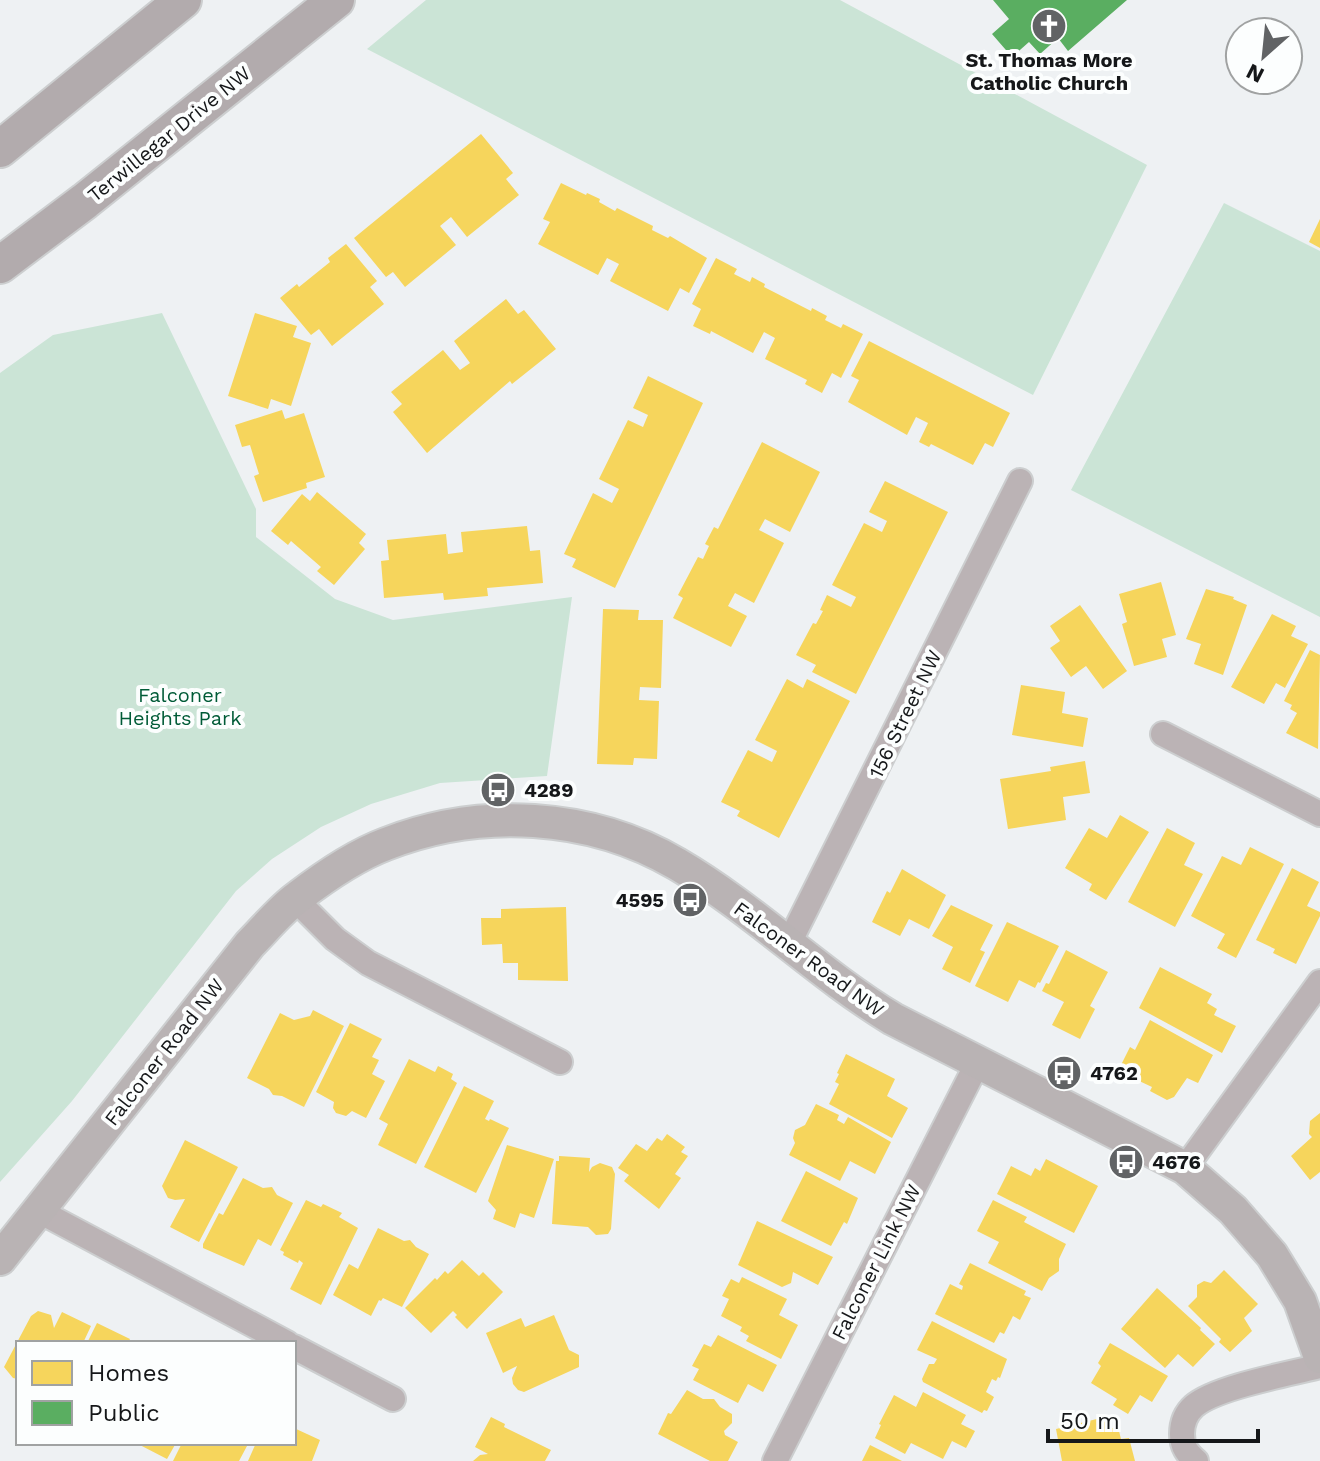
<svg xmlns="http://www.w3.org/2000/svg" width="1320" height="1461" viewBox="0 0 1320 1461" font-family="'Work Sans',sans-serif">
	<rect width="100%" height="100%" fill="#eef1f3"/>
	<path fill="#cbe4d6" d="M426 0H840L1147 165 1033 395 367 49Z
		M1224 203 1320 251V617L1071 490Z
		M162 313 256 509V537L335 599 393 620 572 597 547 776 440 783 371 804 321 827 272 859 236 891 72 1101 0 1182V373L53 335Z"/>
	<path fill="#f6d55c" d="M481 134 513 173 506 179 519 195 467 237 451 217 440 226 456 245 405 287 393 272 386 277 354 238Z
		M561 183 586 195 587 193 600 199 599 202 615 211 617 208 653 226 652 230 668 238 670 236 707 258 689 293 680 288 668 311 610 281 619 264 607 258 598 275 538 244 550 222 543 219Z
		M1320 219V248L1309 242Z
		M346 244 377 281 370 287 384 304 332 346 319 329 311 335 280 298 297 284 299 287 330 262 328 258Z
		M716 258 737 269 734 274 750 282 752 277 765 284 764 287 811 311 812 308 827 316 825 320 841 328 843 324 863 334 841 378 832 373 822 393 805 384 807 380 765 359 775 338 764 332 753 353 711 331 710 334 693 326 701 309 692 304Z
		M506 299 518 314 524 310 556 349 512 384 510 381 427 453 393 412 402 404 391 392 443 350 460 370 470 363 454 341Z
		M255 313 297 326 293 337 311 343 291 406 271 399 268 409 228 396Z
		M869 341 1010 413 993 447 985 443 973 465 931 444 929 447 919 442 928 423 916 417 907 435 848 402 859 380 851 376Z
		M648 376 703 403 615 588 572 567 576 559 564 554 593 493 612 503 619 489 599 479 628 420 643 427 648 415 633 408Z
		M282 410 285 419 304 413 325 477 306 483 307 488 263 502 254 476 259 474 250 445 242 447 235 425Z
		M762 442 820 472 790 532 765 519 759 530 784 543 754 603 735 593 728 606 747 616 731 647 673 618 683 598 678 595 698 557 703 559 709 546 705 544 714 527 718 529Z
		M885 481 948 512 856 694 812 672 816 665 796 655 813 623 816 624 823 611 820 610 827 595 851 607 856 597 832 585 864 523 882 532 887 521 869 512Z
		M317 492 366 534 359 543 365 549 334 585 317 571 321 567 291 541 288 545 271 531 302 494 310 501Z
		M527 526 530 551 540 550 543 583 487 588 488 596 444 600 443 593 384 598 381 561 389 560 387 540 446 534 448 554 463 552 461 532Z
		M1161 582 1176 635 1162 639 1167 657 1134 666 1122 624 1127 622 1119 594Z
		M1206 589 1234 597 1233 599 1247 605 1223 675 1194 664 1201 644 1186 639Z
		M1080 605 1127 671 1103 689 1086 666 1071 677 1050 648 1060 641 1050 626Z
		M603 609 639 610 638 620H663L661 688 640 687 639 700 659 701 657 759 634 758 633 765 597 764Z
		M1272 614 1296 626 1291 636 1308 644 1285 688 1276 683 1264 704 1231 687Z
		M1310 650 1320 655 1318 749 1286 733 1297 713 1290 709 1292 705 1284 701Z
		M787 679 803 688 807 679 850 701 779 838 737 816 740 811 721 802 748 750 772 762 777 751 755 740Z
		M1021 685 1065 692 1062 713 1088 718 1083 747 1012 735Z
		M1085 761 1090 793 1063 797 1066 820 1008 829 1000 779 1051 771 1050 767Z
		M1120 815 1149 832 1106 900 1089 890 1092 884 1065 868 1089 828 1107 838Z
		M1167 828 1195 843 1184 865 1203 874 1175 927 1128 902Z
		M1250 847 1284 864 1236 958 1217 948 1225 934 1191 916 1222 856 1241 865Z
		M1292 868 1319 882 1307 906 1320 912V916L1296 964 1273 953 1275 949 1256 940Z
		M902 869 946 895 929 929 909 919 900 936 872 922 887 891 890 893Z
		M951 905 993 925 980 950 985 952 970 983 942 969 953 947 932 936Z
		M566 907 568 981 518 980V963H503L502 944 482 945 481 918H501V909Z
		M1007 922 1059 946 1040 983 1038 982 1035 988 1019 980 1008 1002 975 986Z
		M1066 950 1108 972 1090 1006 1095 1009 1080 1039 1052 1025 1064 1002 1042 991 1046 983 1049 984Z
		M1160 967 1212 994 1207 1003 1217 1009 1214 1015 1236 1026 1222 1053 1139 1008Z
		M313 1010 344 1026 304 1107 282 1096 273 1095 269 1089 247 1078 280 1013 294 1020 310 1016Z
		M1150 1020 1213 1055 1198 1083 1187 1078 1174 1097 1167 1100 1150 1091 1152 1087 1118 1071 1130 1047 1135 1050Z
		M350 1023 382 1039 372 1057 379 1060 372 1074 385 1081 366 1118 352 1111 346 1116 336 1113 333 1108 334 1102 316 1092Z
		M846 1054 895 1079 887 1096 908 1108 892 1138 829 1104 839 1084 835 1082 839 1074 837 1073Z
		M409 1059 435 1072 438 1066 453 1074 451 1079 457 1083 416 1164 378 1145 388 1124 379 1119Z
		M464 1086 494 1101 485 1119 489 1121 490 1119 509 1128 476 1193 424 1167Z
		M816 1104 839 1115 837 1120 844 1124 848 1117 891 1142 875 1174 850 1161 840 1181 789 1155 795 1143 793 1138 795 1130 805 1125Z
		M1320 1113V1172L1310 1180 1291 1156 1312 1137 1309 1134 1310 1121Z
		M667 1134 685 1147 681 1152 688 1156 675 1174 681 1178 659 1209 624 1181 629 1175 618 1168 636 1144 647 1151 657 1138 662 1141Z
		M185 1140 238 1167 199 1242 170 1227 185 1199 175 1200 168 1198 162 1186Z
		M507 1145 554 1159 534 1218 520 1213 515 1228 493 1219 496 1210 488 1201Z
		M559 1156 590 1158 589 1172 592 1167 600 1163 612 1167 615 1174 611 1229 608 1234 596 1235 588 1227 552 1224 556 1161H559Z
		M1046 1159 1098 1186 1074 1233 997 1194 1011 1166 1031 1176 1035 1168 1040 1171Z
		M806 1171 858 1198 847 1224 844 1222 831 1246 781 1221Z
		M243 1178 263 1188 272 1187 277 1195 293 1203 271 1246 258 1239 244 1266 203 1248V1244L219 1213 223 1215Z
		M306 1200 321 1207 323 1204 342 1213 339 1217 358 1228 321 1305 290 1289 303 1263 299 1260 298 1263 283 1255 284 1252 280 1250Z
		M993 1200 1027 1217 1024 1222 1066 1244 1059 1259V1271L1049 1278 1042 1291 988 1263 999 1242 977 1231Z
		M757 1221 833 1257 818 1285 793 1272 791 1283 782 1287 738 1265Z
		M378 1228 404 1241 410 1240 416 1247 429 1254 402 1307 383 1298 381 1301 379 1300 371 1316 333 1295 349 1264 358 1269Z
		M462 1260 479 1276 483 1272 503 1292 467 1329 455 1317 457 1315 453 1311 431 1333 405 1308 435 1278 437 1280 445 1271 448 1274Z
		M970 1263 1026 1291 1024 1295 1031 1298 1020 1320 1013 1316 1004 1334 1000 1332 994 1343 935 1314 950 1284 962 1290 963 1286 959 1284Z
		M1224 1270 1258 1304 1244 1318 1252 1331 1230 1352 1219 1342 1221 1339 1188 1306 1197 1297V1285L1204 1281 1211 1283Z
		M742 1277 787 1299 779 1315 798 1325 781 1359 746 1341 749 1336 740 1331 742 1327 721 1316 729 1299 722 1296 731 1279 739 1283Z
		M1157 1288 1201 1328 1200 1330 1215 1344 1193 1367 1178 1354 1165 1368 1121 1329Z
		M38 1311 51 1315 54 1328 62 1312 91 1326 83 1343H18V1379L13 1378 4 1367 31 1316Z
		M554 1315 569 1350 579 1355V1367L524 1392 518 1390 513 1384 512 1378 517 1366 503 1373 486 1333 521 1318 525 1327Z
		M932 1321 1007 1359 1000 1378 998 1377 996 1381 992 1379 986 1392 994 1397 987 1411 984 1410 982 1413 923 1382 922 1379 929 1364H934L937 1359 917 1350Z
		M97 1323 130 1339 128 1343H87Z
		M718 1335 777 1365 763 1392 748 1384 738 1403 693 1380 699 1369 692 1366 704 1344 711 1347Z
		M1110 1343 1168 1376 1152 1402 1140 1395 1128 1414 1113 1405 1117 1399 1091 1383 1101 1366 1098 1363Z
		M687 1390 703 1399H714L720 1407 732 1414V1423L724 1431 725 1435 738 1442 728 1461H710L658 1434 668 1413 671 1414Z
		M923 1392 966 1415 961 1424 975 1431 966 1448 952 1441 943 1459 911 1443 905 1454 875 1438 881 1425 879 1424 894 1395 916 1407Z
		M1109 1416 1112 1428 1118 1427 1121 1439 1129 1438 1135 1461H1062L1056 1429Z
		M491 1417 505 1424 504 1427 551 1450 545 1461H473L480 1455 488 1454 475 1447Z
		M294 1428 320 1440 312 1461H248L256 1443H274L281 1446 283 1443H294Z
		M136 1443H176L167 1459Z
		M182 1443H245L247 1446 239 1461H173Z
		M870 1445 902 1461H862Z"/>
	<path fill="#5aae61" d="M993 0H1127L1068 51 1058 38 1040 54 1029 42 1012 57 992 34 1009 19Z"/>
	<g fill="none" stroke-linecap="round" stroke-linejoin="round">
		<defs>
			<path id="street" d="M1163 734 1320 814
				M295 899 335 939 368 963 560 1062
				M788 945 1020 481
				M1185 1168 1320 982
				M39 1211 287 1343
				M294 1347 393 1399
				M775 1461 977 1064
				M1196 1461C1187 1453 1182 1447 1182 1434 1182 1423 1185 1414 1194 1406 1216 1387 1289 1374 1320 1366"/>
			<path id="secondary" d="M0 1259 250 944C266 928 280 910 298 897 324 877 354 856 386 844 480 807 590 813 677 864 754 909 817 973 893 1019L1185 1168 1233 1210 1272 1255 1300 1301 1320 1357"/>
			<path id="primary" d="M0 149 183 0
				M0 265 85 201 336 0"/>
		</defs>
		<use href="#street" stroke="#cccecf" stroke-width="28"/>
		<use href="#secondary" stroke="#cccecf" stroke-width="36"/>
		<use href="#primary" stroke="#cccecf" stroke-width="40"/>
		<use href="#street" stroke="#bbb3b5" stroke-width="24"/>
		<use href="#secondary" stroke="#b9b3b4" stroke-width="32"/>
		<use href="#primary" stroke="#b2abad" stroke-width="36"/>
	</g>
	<defs>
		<symbol id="church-disc" viewBox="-11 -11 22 22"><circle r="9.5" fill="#616365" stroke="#fcfefe"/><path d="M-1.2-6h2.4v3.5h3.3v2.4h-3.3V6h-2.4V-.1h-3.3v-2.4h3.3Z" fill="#fff"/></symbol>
		<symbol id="bus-disc" viewBox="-11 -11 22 22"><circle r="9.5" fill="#616365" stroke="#fcfefe"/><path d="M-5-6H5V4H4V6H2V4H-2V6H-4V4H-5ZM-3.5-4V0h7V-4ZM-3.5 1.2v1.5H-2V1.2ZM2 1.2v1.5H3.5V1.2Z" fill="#fff"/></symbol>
	</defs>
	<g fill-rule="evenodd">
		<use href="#church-disc" x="1029" y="6" width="40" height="40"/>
		<use href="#bus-disc" x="478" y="770" width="40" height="40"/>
		<use href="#bus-disc" x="670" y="880" width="40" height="40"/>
		<use href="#bus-disc" x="1044" y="1053" width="40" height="40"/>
		<use href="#bus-disc" x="1106" y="1142" width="40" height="40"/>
	</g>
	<g text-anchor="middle" stroke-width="8" stroke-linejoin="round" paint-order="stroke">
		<g font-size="20" font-weight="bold" fill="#151719" stroke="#fcfefe" text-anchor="start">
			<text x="1049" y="67" text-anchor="middle">St. Thomas More<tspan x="1049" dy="23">Catholic Church</tspan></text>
			<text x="524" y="797">4289</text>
			<text x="664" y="907" text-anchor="end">4595</text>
			<text x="1090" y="1080">4762</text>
			<text x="1152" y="1169">4676</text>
		</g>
		<g font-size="20" fill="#151719" stroke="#fcfefe">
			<text transform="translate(169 134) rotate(-39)" y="7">Terwillegar Drive NW</text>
			<text transform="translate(905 714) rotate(-64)" y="7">156 Street NW</text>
			<text transform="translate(809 959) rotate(36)" y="7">Falconer Road NW</text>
			<text transform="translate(164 1052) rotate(-52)" y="7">Falconer Road NW</text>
			<text transform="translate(876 1262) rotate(-63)" y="7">Falconer Link NW</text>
		</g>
		<g font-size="20" fill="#005b37" stroke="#fcfefe">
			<text x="180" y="702">Falconer<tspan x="180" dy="23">Heights Park</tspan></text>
		</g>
	</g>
	<rect x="16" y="1341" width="280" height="104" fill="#fcfefe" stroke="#a0a2a2" stroke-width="2"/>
	<rect x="32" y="1361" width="40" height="24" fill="#f6d55c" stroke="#a0a2a2" stroke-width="2"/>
	<text x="88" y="1381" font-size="24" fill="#151719">Homes</text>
	<rect x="32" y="1401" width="40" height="24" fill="#5aae61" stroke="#a0a2a2" stroke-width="2"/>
	<text x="88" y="1421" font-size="24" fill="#151719">Public</text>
	<g transform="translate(1264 56) rotate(207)"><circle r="38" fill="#fcfefe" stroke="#a0a2a2" stroke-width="2"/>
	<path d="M0-6L14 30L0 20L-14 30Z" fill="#616365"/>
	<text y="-12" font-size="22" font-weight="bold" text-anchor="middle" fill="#151719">N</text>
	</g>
	<path d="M1048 1429v12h210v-12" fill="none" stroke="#151719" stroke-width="4"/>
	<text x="1060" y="1429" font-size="24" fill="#151719" stroke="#fcfefe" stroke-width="6" paint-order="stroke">50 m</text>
</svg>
